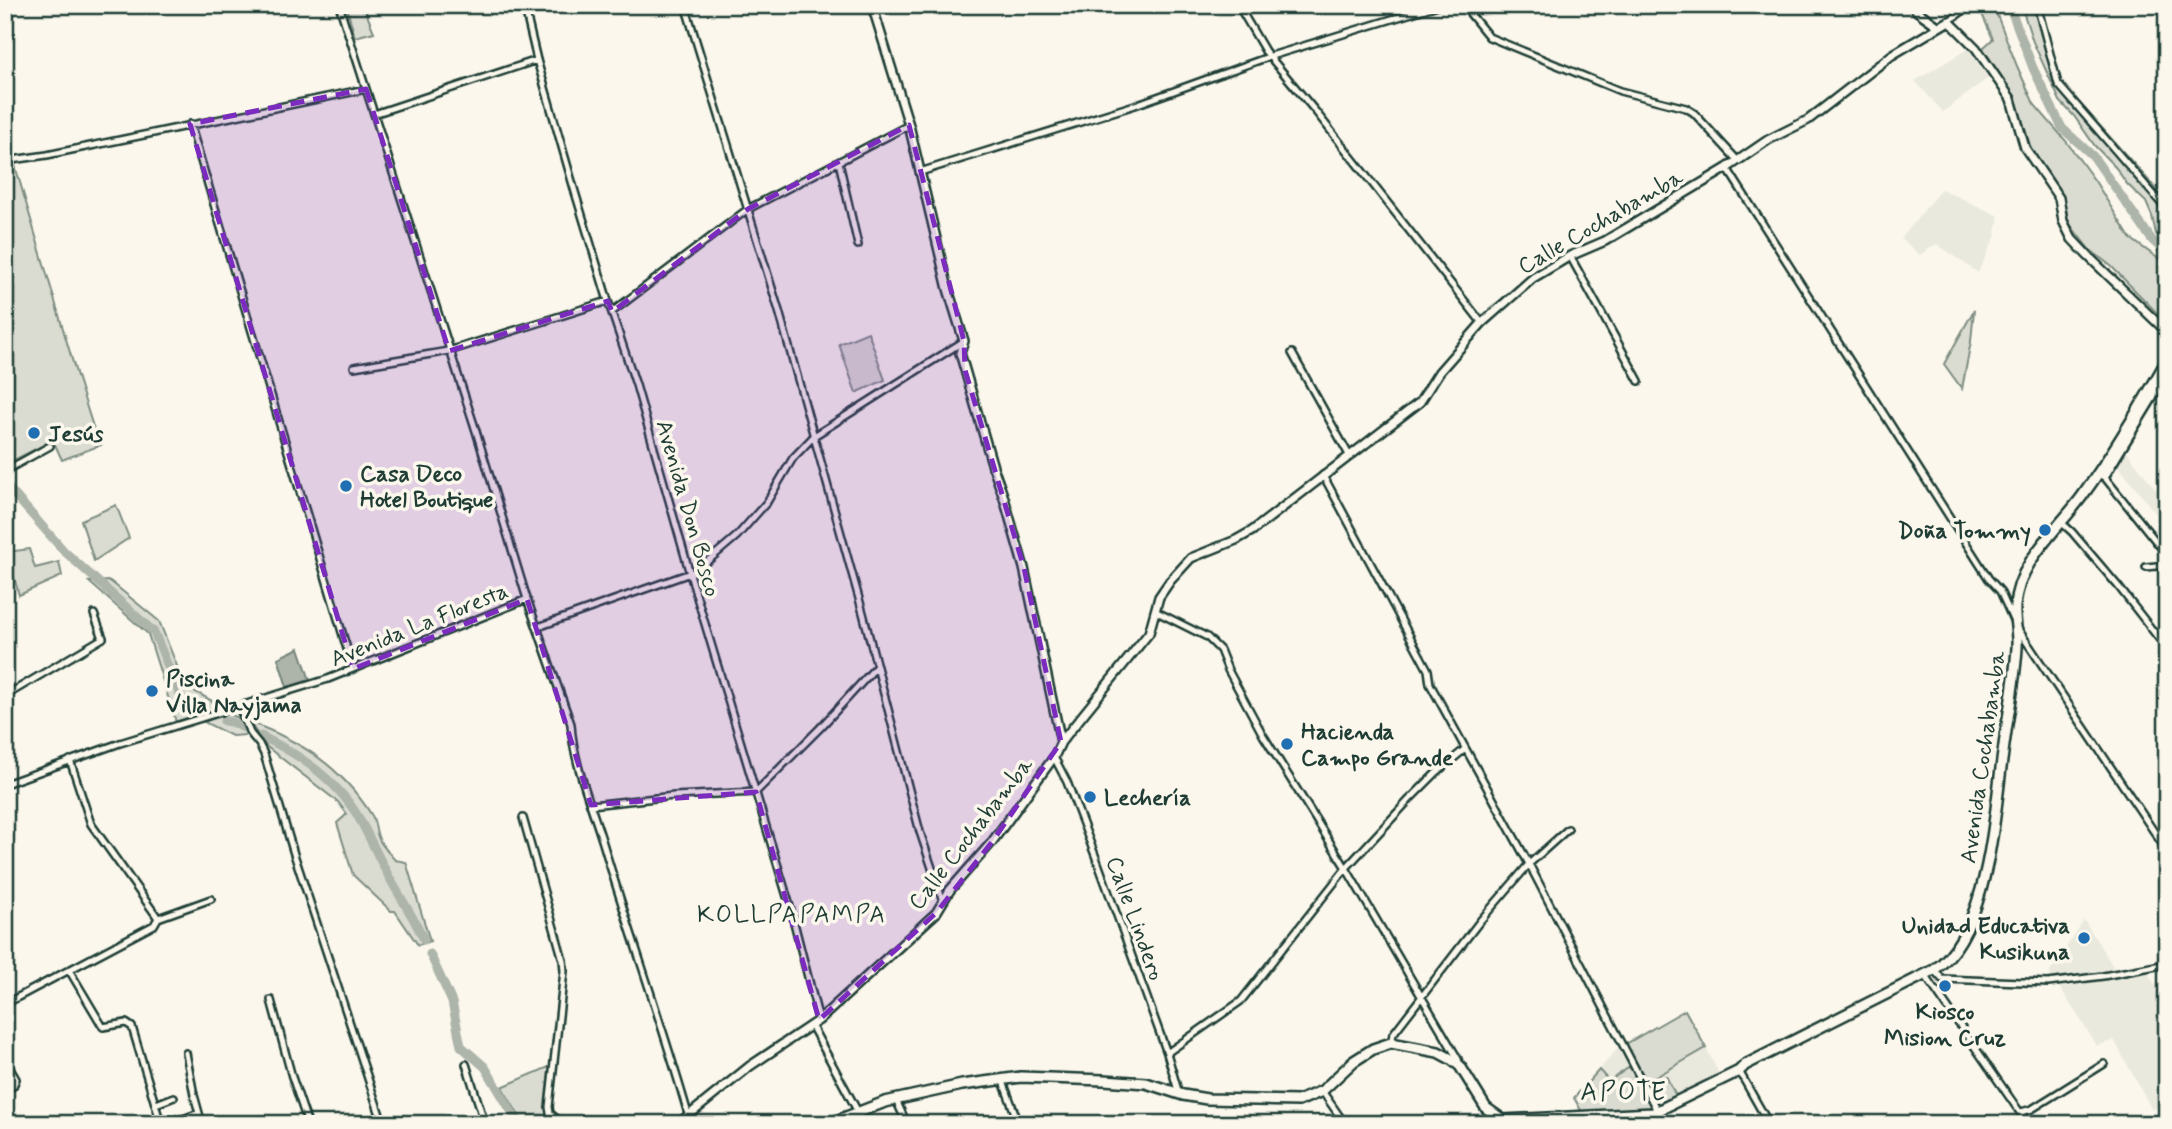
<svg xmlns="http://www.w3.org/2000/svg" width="2172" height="1129" viewBox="0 0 2172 1129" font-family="Mynerve,sans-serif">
	<rect width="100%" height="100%" fill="#fbf7ec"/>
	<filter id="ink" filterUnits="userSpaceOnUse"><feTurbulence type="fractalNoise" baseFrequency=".0143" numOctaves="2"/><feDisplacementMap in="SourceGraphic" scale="14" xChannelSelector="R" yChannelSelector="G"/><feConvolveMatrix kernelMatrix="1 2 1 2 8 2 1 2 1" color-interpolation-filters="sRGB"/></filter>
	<g filter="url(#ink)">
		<path fill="#eae9de" d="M1971 47 1991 76 1943 112 1915 81Z
			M1941 189 1999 216 1995 237 1978 273 1937 244 1920 255 1901 239Z
			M2125 449 2167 504V528L2116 463Z
			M2084 920 2114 968 2075 976 2051 978 2050 972Z
			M2145 969 2167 1003V1101L2152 1110 2114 1040 2097 1046 2059 986 2065 983 2068 988 2086 980 2089 982Z
			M1619 1047 1630 1067 1609 1081 1599 1070Z
			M1706 1048 1720 1076 1659 1107 1647 1082Z"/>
		<path fill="#dbdcd1" stroke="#7d8c82" stroke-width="2" d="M346 5H363L374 32 355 37Z
			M1978 5H1993L2017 66 2034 104 2066 141 2095 181 2130 238 2167 265V323L2111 266 2089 249 2069 223 2063 195 2031 148 2016 100 1983 48 1993 39Z
			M2021 5H2038L2043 16 2059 80 2167 201V245L2156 234 2152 216 2146 202 2127 184 2116 168 2095 146 2074 116 2060 101 2033 42Z
			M14 162 76 373 94 430 101 445 62 460 53 440 10 462 5 447V167Z
			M1974 310 1971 341 1962 389 1944 364Z
			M868 332 885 380 856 393 839 344Z
			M116 505 129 538 94 561 81 520Z
			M29 549 35 568 59 562 62 576 19 595 7 552Z
			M110 581 159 621 185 686 223 707 176 722 148 634 89 582Z
			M228 713 240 719 246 735 232 736 204 722Z
			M249 722C301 741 340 766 371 814 376 821 375 831 379 839 382 846 390 854 395 860L406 862 430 941 418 945 395 911H391L353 875 337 823 347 814 338 802 267 747Z
			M1685 1010 1706 1048 1647 1082 1626 1044Z
			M551 1066 547 1108 557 1122 540 1123 521 1119 502 1087Z
			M1631 1066 1654 1110 1583 1114 1574 1098 1599 1070 1609 1081Z
			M1666 1076 1676 1096 1663 1102 1653 1082Z"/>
		<path fill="#adb4aa" stroke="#74847b" stroke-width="2" d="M299 648 310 680 287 687 278 658Z"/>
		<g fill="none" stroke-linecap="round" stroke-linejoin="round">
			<path stroke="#adb4aa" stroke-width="9" d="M2009 5 2033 68 2062 128 2093 156 2152 240 2167 254
				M5 484 64 551 154 632 181 698 204 710
				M224 721 231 722 244 728
				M261 736C297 753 332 777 354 810 367 830 376 853 387 873 399 896 414 917 424 940
				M430 954 452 1002 461 1046 485 1067 517 1121 528 1124"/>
			<defs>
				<path id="minor" d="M339 5 476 431 527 599 571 724C573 762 592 807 603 843 630 934 662 1023 688 1114
					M524 5 537 60 575 192 608 301 636 385 690 574 789 903 819 1020
					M685 5 779 311 863 613 920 832 943 901
					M1238 5 1265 51 1316 112 1482 323
					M1463 5 1489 37 1620 91 1686 108 1694 113 1738 161
					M2037 5 2058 84 2167 210
					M1949 21 1971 5
					M374 114 537 60
					M190 124 353 669
					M839 162 858 245
					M5 164 12 160 47 155 366 89
					M1727 168 1989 579 2000 591 2013 620
					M920 172 1135 105 1271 56 1438 5
					M1570 256 1639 381
					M612 312 748 209 909 125
					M1292 353 1349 455
					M354 367 449 351 608 301
					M5 471 50 446
					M2102 474 2167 555
					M1323 475 1428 670 1430 684 1529 864 1664 1124
					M2062 523 2072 532 2118 586 2167 649
					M2146 567 2167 565
					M1155 611 1207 637 1220 650 1228 670 1263 735 1346 868 1458 1059 1460 1066
					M538 627 696 571 737 536 767 502 793 458 814 436 964 341
					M2018 629 2167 851
					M5 696 103 638 94 614
					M239 707 250 733 259 744 264 754 294 854 383 1124
					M1054 757 1067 782 1098 863 1167 1053 1179 1094
					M70 760 91 824 158 918
					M5 784 120 743 328 679 527 599
					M591 805 674 796 756 792 820 728 876 667
					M523 818 563 960 564 971 549 1107 550 1113 562 1124
					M69 970 103 1027 126 1023 132 1027 161 1124
					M1934 970 1942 979 2048 983 2103 976 2167 964
					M1925 975 2028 1124
					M271 1000 292 1077 308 1124
					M5 1004 154 925 158 918 211 899
					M811 1025 858 1112
					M1391 1043 1393 1034 1480 921 1529 864 1568 829
					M186 1053 194 1095 202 1124
					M1167 1053 1241 1001 1346 868 1409 800 1437 772 1465 749
					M5 1060 16 1079 13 1086 5 1091
					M466 1064 485 1124
					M1739 1071 1769 1124
					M1002 1079 1019 1124
					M1322 1091 1345 1124
					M896 1100 907 1124
					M156 1104 174 1097
					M2021 1112 2032 1109 2104 1064
					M170 1124 199 1113"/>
				<path id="tertiary" d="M872 5 909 125 948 289 964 341 960 353 965 370 993 467 1004 498 1024 568 1061 742
					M1912 5 1917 11 1938 26
					M678 1124 750 1066 819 1020 936 913 950 890 992 842 1054 757 1061 742 1149 633 1159 597 1170 581 1191 558 1236 540 1252 531 1420 402 1439 372 1482 323 1533 278 1570 256 1605 241 1727 168 1768 140 1808 120 1892 55 1949 21 1976 48 2011 99 2025 148 2059 198 2063 221 2072 239 2088 256 2167 332"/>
				<path id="primary" d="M2104 475 2162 380
					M828 1124 885 1102 962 1085 1021 1077 1104 1080 1146 1083 1183 1095 1207 1099 1298 1101 1322 1091 1354 1061 1373 1049 1391 1043 1438 1052 1451 1059 1460 1066 1486 1108 1503 1120 1653 1113 1739 1071 1745 1065 1934 970C1989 932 1994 815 2003 753 2007 719 2015 683 2017 648 2018 634 2014 620 2015 606 2018 561 2058 530 2083 495 2114 452 2141 406 2167 360"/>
			</defs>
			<use href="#minor" stroke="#1f3d34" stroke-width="10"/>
			<use href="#tertiary" stroke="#1f3d34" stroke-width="12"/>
			<use href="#primary" stroke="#1f3d34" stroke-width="14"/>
			<use href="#minor" stroke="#fbf7ec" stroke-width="5"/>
			<use href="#tertiary" stroke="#fbf7ec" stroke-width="7"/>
			<use href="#primary" stroke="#fbf7ec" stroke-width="9"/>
		</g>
	</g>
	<path fill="#7b2cbf" fill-opacity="0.2" stroke="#7b2cbf" stroke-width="5" stroke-dasharray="14 9" stroke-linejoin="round" d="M366 89 449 351 608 301 612 312 748 209 909 125 964 341 965 370 1024 568 1061 742 992 842 936 913 819 1020 756 792 591 805 527 599 353 669 190 124Z"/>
	<g fill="#1f6fb2" stroke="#fbf7ec" stroke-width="2.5">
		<circle cx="34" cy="433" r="7"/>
		<circle cx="346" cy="486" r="7"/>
		<circle cx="2045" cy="530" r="7"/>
		<circle cx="152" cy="691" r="7"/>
		<circle cx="1287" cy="744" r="7"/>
		<circle cx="1090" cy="797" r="7"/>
		<circle cx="2084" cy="938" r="7"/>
		<circle cx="1945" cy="986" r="7"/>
	</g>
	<g text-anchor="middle" stroke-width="7" stroke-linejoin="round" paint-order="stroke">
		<g font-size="23" fill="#1f3d34" stroke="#fbf7ec">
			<text transform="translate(1600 221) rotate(-30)" y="8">Calle Cochabamba</text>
			<text transform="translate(689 508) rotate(74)" y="8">Avenida Don Bosco</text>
			<text transform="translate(419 624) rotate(-22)" y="8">Avenida La Floresta</text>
			<text transform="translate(1982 757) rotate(-82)" y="8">Avenida Cochabamba</text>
			<text transform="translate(970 833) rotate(-52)" y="8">Calle Cochabamba</text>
			<text transform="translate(1136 918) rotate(70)" y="8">Calle Lindero</text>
		</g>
		<g font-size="23" font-weight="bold" fill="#1f3d34" stroke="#fbf7ec" text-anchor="start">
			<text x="48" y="441">Jesús</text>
			<text x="360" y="481">Casa Deco<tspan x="360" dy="26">Hotel Boutique</tspan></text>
			<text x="2031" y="538" text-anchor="end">Doña Tommy</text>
			<text x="166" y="686">Piscina<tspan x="166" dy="26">Villa Nayjama</tspan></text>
			<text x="1301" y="739">Hacienda<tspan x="1301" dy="26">Campo Grande</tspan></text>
			<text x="1104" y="805">Lechería</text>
			<text x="2070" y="933" text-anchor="end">Unidad Educativa<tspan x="2070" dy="26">Kusikuna</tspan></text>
			<text x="1945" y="1019" text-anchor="middle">Kiosco<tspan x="1945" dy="26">Mision Cruz</tspan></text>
		</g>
		<g font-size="24" letter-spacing="2" fill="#1f3d34" stroke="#fbf7ec">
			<text x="792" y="922">KOLLPAPAMPA</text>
		</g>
		<g font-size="26" letter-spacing="2" fill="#1f3d34" stroke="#fbf7ec">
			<text x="1624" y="1100">APOTE</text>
		</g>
	</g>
	<rect width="2172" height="1129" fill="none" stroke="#fbf7ec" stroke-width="28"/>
	<rect x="14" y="14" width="2144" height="1101" fill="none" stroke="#1f3d34" stroke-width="2.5" filter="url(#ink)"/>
</svg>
